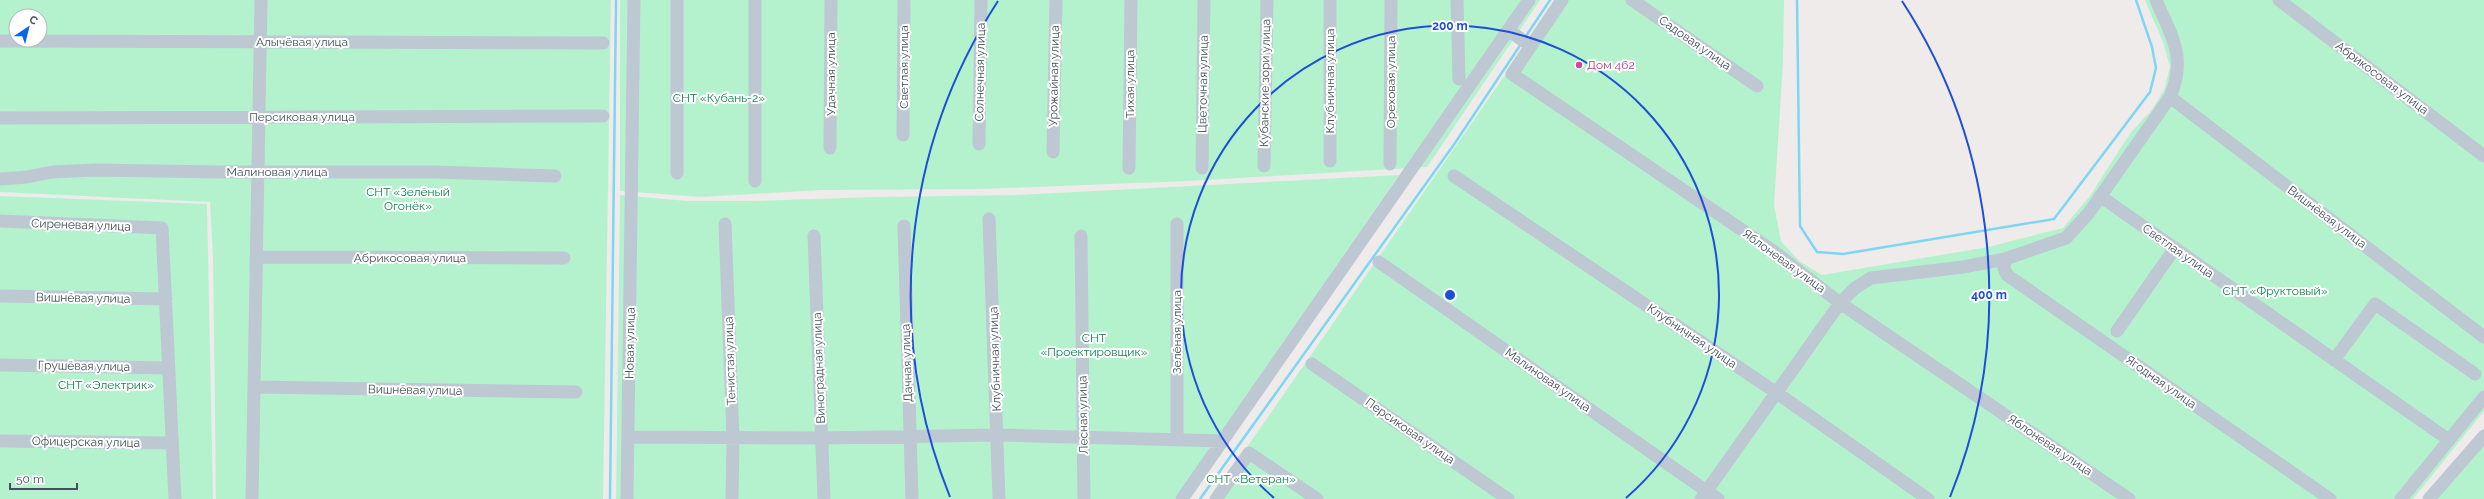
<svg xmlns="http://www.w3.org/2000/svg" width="2484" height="499" viewBox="0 0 2484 499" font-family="Raleway,sans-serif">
	<rect width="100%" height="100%" fill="#efebeb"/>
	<path fill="#b4f2ce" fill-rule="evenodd" d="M0 0H611L603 499H216L213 256 210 202 0 192ZM16 16H40V40H16Z
		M620 0H1540L1427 167 1188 181 981 189 822 190 701 197 620 191Z
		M1557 0H1784L1783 63 1774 205 1781 241 1799 261 1822 275 1988 247 2063 228 2090 196 2118 152 2132 131 2151 111 2164 90 2170 67 2163 42 2145 0H2484V411L2413 499H1211Z
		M1399 175 1175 499H616L620 195 687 201H753L875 197 1017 195Z
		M0 196 207 204 213 499H0Z
		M2484 429V499H2428Z"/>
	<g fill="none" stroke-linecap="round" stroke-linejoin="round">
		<path stroke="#7dd7f3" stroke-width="2.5" d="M1797 0 1800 226 1817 252 1843 254 2054 219 2150 92 2156 68 2152 47 2136 0
			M1526 36 1550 0
			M610 499 616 0
			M1200 499 1455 143 1521 44"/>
		<path stroke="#bdc8d3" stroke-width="13" d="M677 0V173
			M1330 0V161
			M1457 0 1459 79
			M1562 0 1512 74 1776 253 1840 303 2129 499
			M1632 0 1757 86
			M2279 0 2484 156
			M1508 30 1531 46
			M0 41 603 43
			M2170 97 2484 337
			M0 118 603 116
			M903 135 904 0
			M979 144 981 0
			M830 148 831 0
			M1053 152 1056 0
			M1390 164 1391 0
			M1264 166 1267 0
			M1129 168 1131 0
			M1202 168 1204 0
			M1454 176 1777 393 1928 499
			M0 179 27 177 52 172 95 170 218 172H436L555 176
			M755 181V0
			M2100 196 2449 440
			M989 219 999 499
			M0 221 162 228 175 499
			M725 224 733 438 732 499
			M1177 224V440
			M904 226 912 499
			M814 236 824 499
			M1081 236 1084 499
			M256 257 564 258
			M2005 259 2004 268 2007 275 2330 499
			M1379 262 1718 499
			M0 296 166 299
			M2117 331 2175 248
			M2334 360 2375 304 2475 374
			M1312 364 1508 499
			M0 365 169 368
			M254 387 576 392
			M629 437 822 438 998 435 1223 441
			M0 441 172 443
			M252 499 261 0
			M627 499 634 0
			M1182 499 1529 0
			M1216 499 1249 453 1317 499
			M1701 499 1840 303 1855 288 1871 278 1963 267 2005 259 2066 238 2088 214 2170 97C2187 57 2172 37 2156 0
			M2401 499 2484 397
			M2429 499 2484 436"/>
	</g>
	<g fill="none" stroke="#1d4ed8" stroke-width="2">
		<path d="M1274 498A269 269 0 1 1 1626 498"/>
		<path d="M950 497A539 539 0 0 1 998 1M1902 1A539 539 0 0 1 1950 497"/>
	</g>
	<circle fill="#d1479c" stroke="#fff" stroke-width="1.5" cx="1579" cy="65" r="4"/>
	<g text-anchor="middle" stroke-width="4" stroke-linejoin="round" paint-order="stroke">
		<g font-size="12" fill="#434f5a" stroke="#fff">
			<text x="302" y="46">Алычёвая улица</text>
			<text transform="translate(1695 43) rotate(35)" y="4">Садовая улица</text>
			<text transform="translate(904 67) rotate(-90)" y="4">Светлая улица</text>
			<text transform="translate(980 72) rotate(-89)" y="4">Солнечная улица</text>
			<text transform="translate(831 74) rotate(-90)" y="4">Удачная улица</text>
			<text transform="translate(1054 76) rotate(-89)" y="4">Урожайная улица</text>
			<text transform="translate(2382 78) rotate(37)" y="4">Абрикосовая улица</text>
			<text transform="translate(1330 81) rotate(-90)" y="4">Клубничная улица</text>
			<text transform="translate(1391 82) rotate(-90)" y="4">Ореховая улица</text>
			<text transform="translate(1265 83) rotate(-89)" y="4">Кубанские зори улица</text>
			<text transform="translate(1130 84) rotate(-90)" y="4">Тихая улица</text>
			<text transform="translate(1203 84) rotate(-89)" y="4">Цветочная улица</text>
			<text x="302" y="121">Персиковая улица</text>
			<text x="277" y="176">Малиновая улица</text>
			<text transform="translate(2327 217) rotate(37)" y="4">Вишнёвая улица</text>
			<text transform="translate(81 225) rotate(2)" y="4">Сиреневая улица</text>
			<text transform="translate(2178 251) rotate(35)" y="4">Светлая улица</text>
			<text x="410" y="262">Абрикосовая улица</text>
			<text transform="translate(1784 261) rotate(36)" y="4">Яблоневая улица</text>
			<text transform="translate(83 298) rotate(1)" y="4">Вишнёвая улица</text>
			<text transform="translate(1177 332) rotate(-90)" y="4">Зелёная улица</text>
			<text transform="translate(1692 336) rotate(34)" y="4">Клубничная улица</text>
			<text transform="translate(630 343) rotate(-89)" y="4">Новая улица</text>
			<text transform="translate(995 359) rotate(-92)" y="4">Клубничная улица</text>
			<text transform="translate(730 361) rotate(-92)" y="4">Тенистая улица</text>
			<text transform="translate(907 363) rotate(-92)" y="4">Дачная улица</text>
			<text transform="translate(84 366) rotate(1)" y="4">Грушёвая улица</text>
			<text transform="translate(819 368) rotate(-92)" y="4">Виноградная улица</text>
			<text transform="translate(1548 380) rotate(35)" y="4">Малиновая улица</text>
			<text transform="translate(2161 382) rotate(35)" y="4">Ягодная улица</text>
			<text transform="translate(415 390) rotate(1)" y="4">Вишнёвая улица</text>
			<text transform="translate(1083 415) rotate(-91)" y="4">Лесная улица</text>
			<text transform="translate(1410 431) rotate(35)" y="4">Персиковая улица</text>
			<text transform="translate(86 442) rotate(1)" y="4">Офицерская улица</text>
			<text transform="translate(2050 445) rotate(34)" y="4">Яблоневая улица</text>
		</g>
		<g font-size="12" fill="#b23c85" stroke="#fff" text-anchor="start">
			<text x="1587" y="69">Дом 462</text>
		</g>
		<g font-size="12" fill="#0e814b" stroke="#fff">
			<text x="719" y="102">СНТ «Кубань-2»</text>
			<text x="408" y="196">СНТ «Зелёный<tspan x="408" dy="14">Огонёк»</tspan></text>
			<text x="2275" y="295">СНТ «Фруктовый»</text>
			<text x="1094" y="342">СНТ<tspan x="1094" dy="14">«Проектировщик»</tspan></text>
			<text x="106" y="389">СНТ «Электрик»</text>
			<text x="1251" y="483">СНТ «Ветеран»</text>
		</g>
	</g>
	<circle cx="1450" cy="295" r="6" fill="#1d4ed8" stroke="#fff" stroke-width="2"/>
	<g font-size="12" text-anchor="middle" font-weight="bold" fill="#1d4ed8" stroke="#fff" stroke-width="4" stroke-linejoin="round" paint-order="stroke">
		<text x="1450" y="30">200 m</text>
		<text x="1989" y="299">400 m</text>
	</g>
	<g transform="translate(28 28) rotate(35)"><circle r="19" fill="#ffffff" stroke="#b4b9bd"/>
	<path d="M0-3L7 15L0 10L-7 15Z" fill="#0966eb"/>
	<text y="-6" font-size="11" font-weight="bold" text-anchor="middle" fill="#434f5a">С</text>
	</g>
	<path d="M10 483v6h67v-6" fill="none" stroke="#434f5a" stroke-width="2"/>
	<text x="16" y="483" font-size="12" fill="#434f5a" stroke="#ffffff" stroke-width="3" paint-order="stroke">50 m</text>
</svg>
